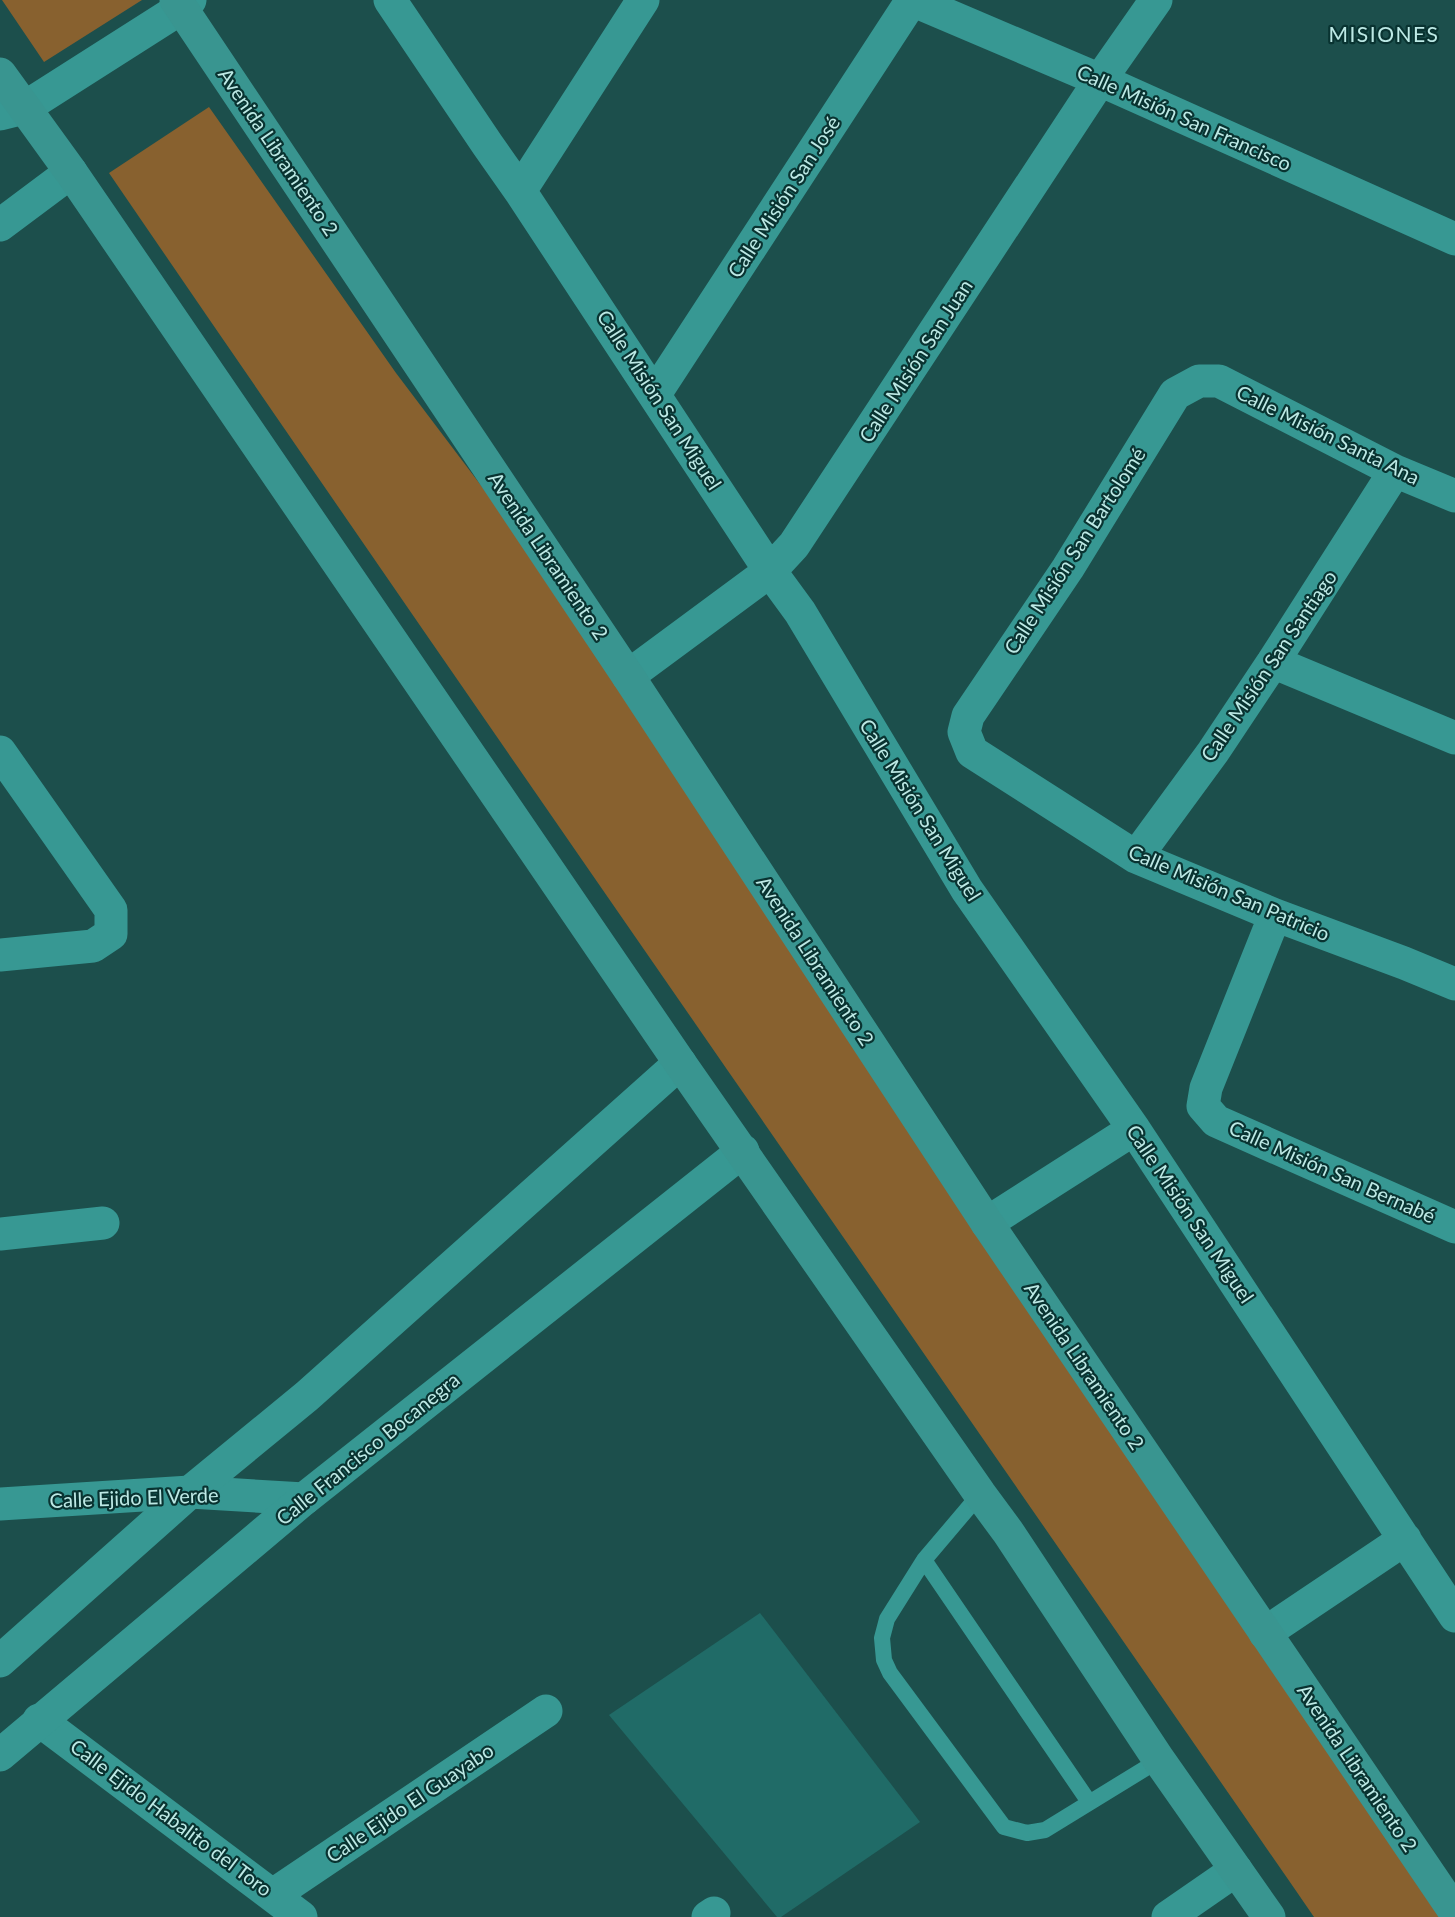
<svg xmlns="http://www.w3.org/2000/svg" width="1455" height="1917" viewBox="0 0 1455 1917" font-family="Lato,sans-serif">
	<rect width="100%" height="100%" fill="#1c4f4c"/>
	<path fill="#88612f" d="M2 0H142L44 62Z
		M209 107 396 373 523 541 1445 1917H1314C912 1335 508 756 109 173Z"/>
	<path fill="#206b67" d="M760 1613 920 1822 781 1917H777L609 1715Z"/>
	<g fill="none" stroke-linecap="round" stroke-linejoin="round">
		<path stroke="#379893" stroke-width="16" d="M980 1494 924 1560 887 1619 882 1638 884 1660 890 1673 1004 1827 1027 1833 1045 1830 1159 1760
			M924 1560 1089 1802"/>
		<path stroke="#379893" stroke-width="33" d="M390 0 487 144 520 191 770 571 800 612 967 890 1134 1129 1455 1616
			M912 0 1100 80 1455 239
			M0 114 24 108 181 8 190 0
			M520 191 643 0
			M0 225 71 172
			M655 394 912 0
			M1455 496 1395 471 1219 381H1199L1175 394 1068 568 968 716 964 732 972 752 1136 857 1275 915 1404 963 1455 984
			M1273 662 1455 738
			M628 676 770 571 794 545 1100 80 1156 0
			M0 752 111 910V934L93 946 0 955
			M1136 857 1213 752 1273 662 1395 471
			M1275 915 1206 1088 1203 1106 1216 1121 1455 1227
			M987 1223 1134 1129
			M0 1234 103 1223
			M0 1504 190 1492 304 1499
			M1265 1633 1405 1539
			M39 1720 301 1917
			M273 1895 546 1711
			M708 1917 714 1913
			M1168 1917 1236 1870"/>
		<path stroke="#379893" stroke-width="33" d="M0 1661 190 1492 307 1396 680 1063
			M0 1755 304 1499 743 1151"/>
		<path stroke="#399590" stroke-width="33" d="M176 0 628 676 987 1223 1455 1912
			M0 74 71 172 680 1063 980 1494 1008 1532 1159 1760 1269 1917"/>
	</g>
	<g text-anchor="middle" stroke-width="4.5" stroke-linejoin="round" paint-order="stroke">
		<g font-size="20" fill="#bde9e5" stroke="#093331">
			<text transform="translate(1184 118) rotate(24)" y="7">Calle Misión San Francisco</text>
			<text transform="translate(278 152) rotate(56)" y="7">Avenida Libramiento 2</text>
			<text transform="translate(784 197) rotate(-57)" y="7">Calle Misión San José</text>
			<text transform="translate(916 361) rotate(-57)" y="7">Calle Misión San Juan</text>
			<text transform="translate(659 400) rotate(57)" y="7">Calle Misión San Miguel</text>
			<text transform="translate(1328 435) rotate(26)" y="7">Calle Misión Santa Ana</text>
			<text transform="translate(1075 551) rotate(-57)" y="7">Calle Misión San Bartolomé</text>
			<text transform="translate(548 556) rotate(56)" y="7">Avenida Libramiento 2</text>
			<text transform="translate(1269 666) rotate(-56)" y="7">Calle Misión San Santiago</text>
			<text transform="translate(920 810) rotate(58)" y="7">Calle Misión San Miguel</text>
			<text transform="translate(1229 893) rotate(23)" y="7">Calle Misión San Patricio</text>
			<text transform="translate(815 961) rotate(57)" y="7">Avenida Libramiento 2</text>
			<text transform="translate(1332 1172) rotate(24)" y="7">Calle Misión San Bernabé</text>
			<text transform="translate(1190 1214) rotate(56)" y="7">Calle Misión San Miguel</text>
			<text transform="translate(1084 1366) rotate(56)" y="7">Avenida Libramiento 2</text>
			<text transform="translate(368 1449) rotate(-39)" y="7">Calle Francisco Bocanegra</text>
			<text transform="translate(134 1498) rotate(-2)" y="7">Calle Ejido El Verde</text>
			<text transform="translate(1357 1768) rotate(56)" y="7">Avenida Libramiento 2</text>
			<text transform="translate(410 1803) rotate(-34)" y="7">Calle Ejido El Guayabo</text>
			<text transform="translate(171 1818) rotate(37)" y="7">Calle Ejido Habalito del Toro</text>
		</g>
		<g font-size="21" letter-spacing="1.5" fill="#bde9e5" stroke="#093331">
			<text x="1384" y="42">MISIONES</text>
		</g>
	</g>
</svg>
